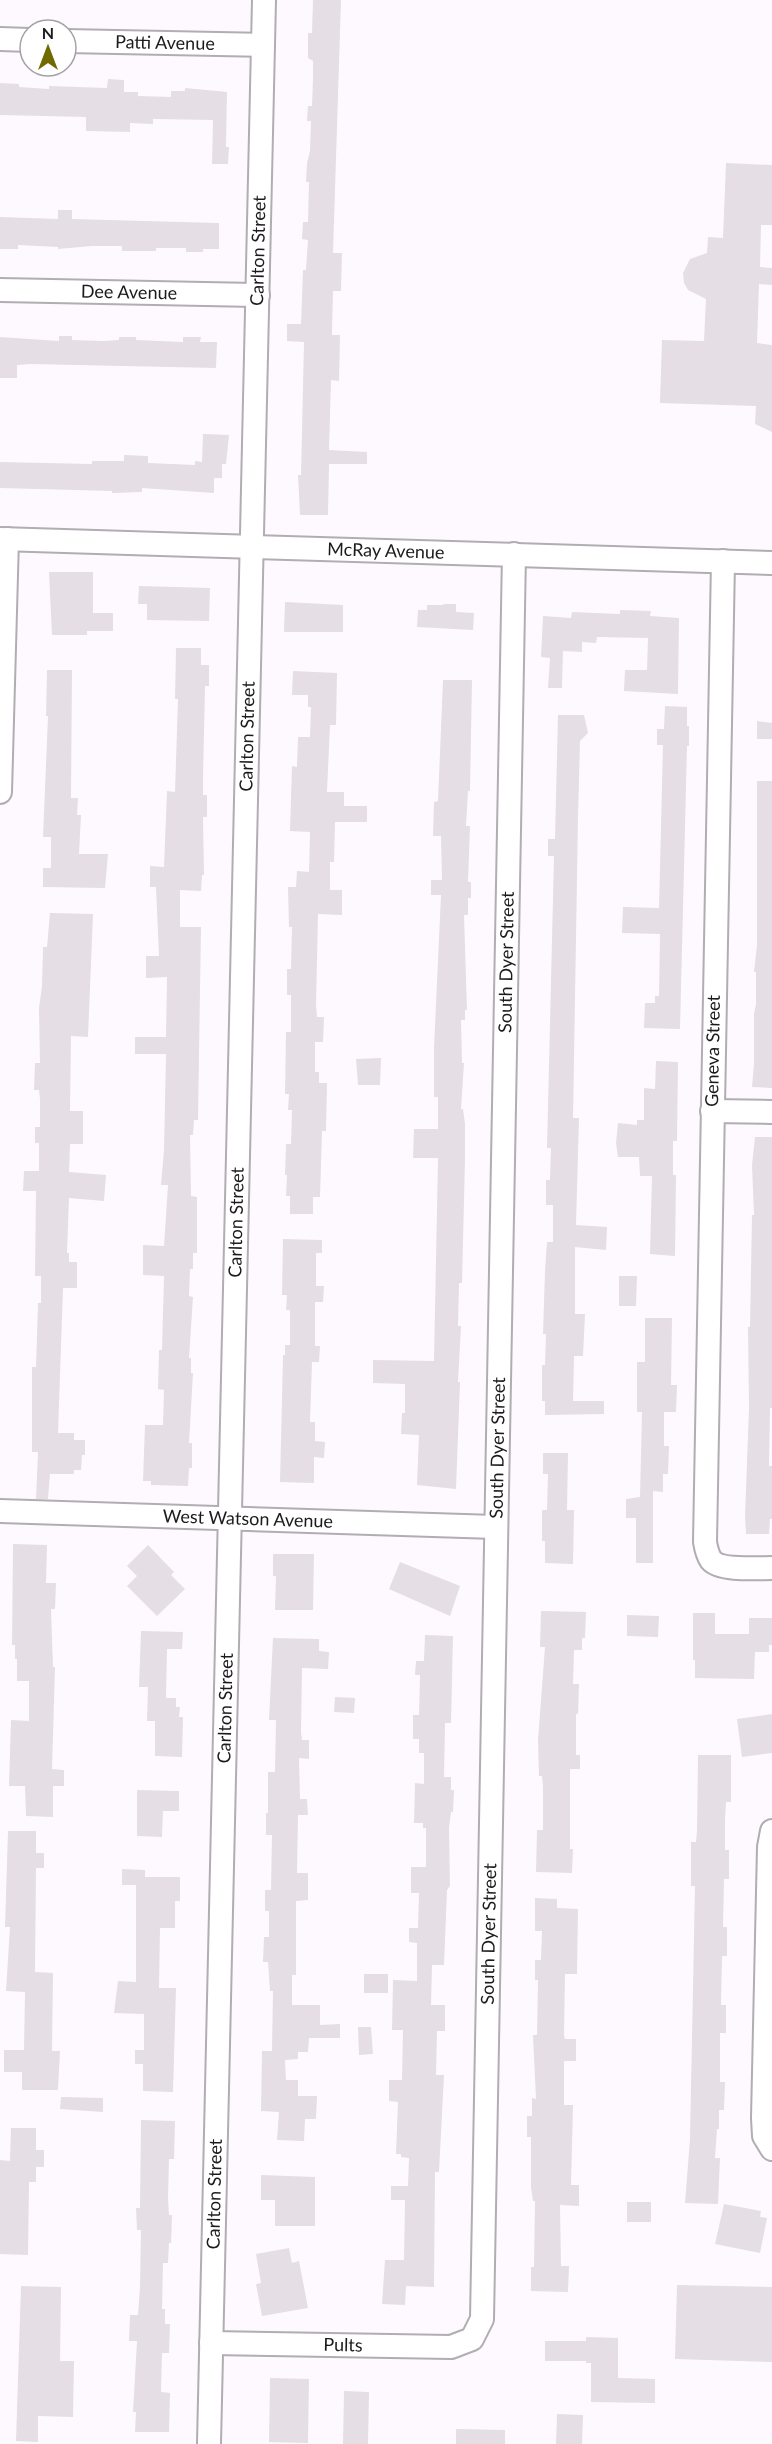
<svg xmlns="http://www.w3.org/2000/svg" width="772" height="2444" viewBox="0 0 772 2444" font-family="Lato,sans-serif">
	<rect width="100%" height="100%" fill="#fef9ff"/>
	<path fill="#e5dee5" d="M313 0H341L333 253H342L341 291H333L332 330V335H340L339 381 331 380 329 450 367 452V464H329L328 515H300L298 475H301L304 342 287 341V324H301L303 270H306L308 240 302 239 303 222H308L309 182H306L307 163 310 151 311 121H307L308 106H312L313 79V61L308 58V33H312Z
		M108 79 124 80V92H138V96L171 97V91H185V88L227 92 226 147H229L228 164H212L213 120 153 119V124L130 123V132L86 131V117L0 115V83L19 84V87L49 89V86L107 88Z
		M726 163 772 165V225H761L760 267 772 268V285L759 284 757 343 772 345V432L755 424 756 406 660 403 662 340 704 341 706 299 688 290 684 283 683 273 690 259 707 253 708 237 723 238Z
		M58 210H72V219L219 223V249H203V252H186V248H156V251H122V246H92L58 249V247L18 245V249H0V217L58 219Z
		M59 336H72V340L103 341 119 340V337H136V340L183 342V337H201L200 342H217L216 368 31 364 17 365V378H0V337L59 341Z
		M203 434 229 435 226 464H222V478H214V493L142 488V492L112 493V491L0 488V462L92 464V461H124V455L148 456V463L195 465V461L202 462Z
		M49 572H93V613H113V631H87V635H52Z
		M139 586 210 588 209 621 147 620V604H138Z
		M285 602 343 605V632H284Z
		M443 604H456V612L474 613 473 630 417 627 418 610H427V605H443Z
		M620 610 651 611 650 616 679 618 678 694 624 691 625 670H647L648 638 597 637 596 643 582 642V652L563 651 562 688H548L550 658 541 657 543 616 571 618 572 612 620 614Z
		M176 648H201V665H209V686H205L203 779V795H207V817H203L204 875H202L201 891 180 890V927H201L198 1120H194L193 1135H190L191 1196 197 1197V1253H193V1269H190L189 1296 193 1297 189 1358H191V1373H193L189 1443H192V1468H189L188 1486 151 1485V1481H143L145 1425H163L164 1390 158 1389 159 1350H162L164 1276 143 1275V1245L164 1246 168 1185H161L164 1150 166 1054H135V1037H166L167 977 146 978V956H159L156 887H150V866L164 867 167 791 175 792 178 699H175Z
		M47 670H72L71 798H78L77 815H81L79 854H108L105 888 43 887V868H51V837H43L48 716H46Z
		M293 671 337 673 336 725H330L327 792H344V806H367V822H335L334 862H330V890H342V915L318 914 316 1005 317 1017H324L323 1042H315V1072H319V1083H327L326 1131H322L320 1197H313V1214H290V1196H286L287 1175H285L286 1144H291L292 1110H288L289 1094H285L286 1032H291V995H287V969H291L292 927H289L288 887H296L297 871 309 872 310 832 290 831 292 766 297 767 298 737H310L311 707H308V695H292Z
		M443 680H472L470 791H468L466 826H470L468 882H471V898H468V915H464L467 1010H465V1020H461L462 1063H464L461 1109H463L465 1124V1159L462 1283H459L458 1326H461L458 1382H460L456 1489 417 1485 419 1435 401 1434 402 1413H405V1384L373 1383V1360L434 1361 438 1158H413L414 1129H438V1097H434V1048L441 895H431V880H442L441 836H433L434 802 438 801Z
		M665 706 687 707V726H689V746H687L680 1029 644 1028 645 1003H655V996H659L660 934 622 933 623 907 659 908 663 745H657V729H664Z
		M558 715H584L588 733 580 741 578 818 573 1118H579L576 1225 607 1227 606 1250 575 1247V1314H585L583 1356H574L573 1401H604V1414L545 1415V1401H542V1365H545L546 1334H543L545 1271 547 1242H553V1205H546V1180H550L551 1148H547L554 856H548V839H555Z
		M757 721 772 723V739H757Z
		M757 781H772V1088L752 1087 754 1064V1014L756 1004V972H754L757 945Z
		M50 913 93 914 88 1037 71 1036 70 1111H83V1144H70L69 1172 106 1175 104 1201 69 1198 67 1253H69V1262H77V1288H63L58 1433H74V1440H85V1455H82L81 1470H74V1474H50L48 1499H36L38 1452H32V1367H36L38 1303H41V1276H35L36 1191H23L24 1171H39V1143H35V1127H40V1099L39 1090H34L35 1063H40L39 1008 42 986 43 947H47Z
		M381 1058 380 1085H358L356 1059Z
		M656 1061 678 1062 677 1141H673V1175H676L675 1256 650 1254 652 1176H640L639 1157H618L616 1143 618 1123 637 1125V1120H644V1088L655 1089Z
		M755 1137H772V1408H770L769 1466H772V1519H770L769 1534H746L745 1516 749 1408 748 1327H750L752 1215H754L752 1165Z
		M283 1239 322 1240V1253H316V1286H324L323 1302H315V1346H320L319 1362H312L310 1422H315V1441L325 1442 324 1458 314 1457V1483L280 1482 283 1355H285V1345H290V1310H286L287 1295H282Z
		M619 1276H637L636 1306H619Z
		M645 1318H672L671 1385H677L676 1412H664V1446H669L668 1474H663V1492L653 1491V1563H636V1518H626V1499L640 1497 642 1412H637V1362H645Z
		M543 1453H568L567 1510H574L573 1564 545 1563V1541H542V1510H547L548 1474H543Z
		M13 1544 47 1545 46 1583H56L55 1609H51L53 1667H55L52 1769 64 1770V1786H53V1817L26 1816 25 1786H9L11 1720 29 1721V1681H17V1659H15V1645H12Z
		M148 1545 174 1572 171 1575 185 1589 157 1616 127 1586 137 1576 127 1566Z
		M273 1554H314L313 1610H275L276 1576H273Z
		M400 1562 460 1586 450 1616 389 1589Z
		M541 1611 586 1612 585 1638H582V1650H574L573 1684H579L578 1714H576V1755H580V1769H570V1849H573L572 1873 536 1872 537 1830H543V1787L542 1776H539L538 1740 545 1647H540Z
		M693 1613H715V1634H749V1618H772V1645H769V1652H755L754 1679 695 1678V1660H693Z
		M627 1615 659 1616 658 1637 627 1636Z
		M141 1631 183 1632 182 1649H167L166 1698H176V1707H180L179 1717H183L182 1757 155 1756V1721H147L148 1687H139Z
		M425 1635 453 1636 451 1723H445L444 1777H451V1790H454L453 1812H451L449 1828 450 1886 447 1890 444 1965H432L431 2005H445V2031H437L436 2075H444L439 2172H435L434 2287 406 2286 405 2305 382 2304 385 2260H404L405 2200H391V2186H408L409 2158 401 2157V2154H396L398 2102 389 2101V2080H402L403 2030H392L393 1980 417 1981V1943L409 1942V1928H418L419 1893H411V1867H426V1828H423V1823H414L415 1783 424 1784V1753H419V1739H413V1715H419L420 1675H415L416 1661H424Z
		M273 1638 319 1639V1651L329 1652 328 1669 302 1668 301 1732 302 1740H309V1759L299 1758 300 1799H307L308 1815H298L297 1873H308V1900L296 1901V1975H292V2005H320V2025L340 2024V2038H309L308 2052H298V2059L285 2060 286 2080H298V2096H317L316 2119H305L304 2141 277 2140 279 2112 261 2111 262 2051H272L273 1991H270L268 1962H263L264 1937H269V1911H265V1890H271L272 1835H266V1813H268V1772H275L276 1720H269Z
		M335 1697 355 1698 354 1713 334 1712Z
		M772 1714V1753L742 1757 737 1719Z
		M698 1755H731V1802H726L725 1820V1850H729V1879H724L723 1927H727V1956H722L721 2005H726V2033H720V2082H725L724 2110H719V2129H717L715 2158H720L718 2204 685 2203 690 2139 695 1886H691V1842H696L697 1831Z
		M137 1790 179 1791V1811H163L162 1837 137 1836Z
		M8 1831H36V1853H44V1868H36L35 1972 53 1973 52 2051H60L58 2090H22V2072H4V2050H24L25 1992 6 1991 10 1927H5Z
		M122 1869 145 1870V1877H180V1901H175V1928H160L159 1988H176L173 2092 143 2091V2064H135V2050H144V2014L114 2013 118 1981 136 1982V1885H122Z
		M535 1898 557 1899V1908L578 1909 577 1974H565L564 2036 565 2039H576V2061H564V2105H573L571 2185H579V2206L560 2205 561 2266H569L568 2292 531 2291V2267H534L535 2201H533L531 2187V2137H527V2116H532V2098L536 2099 533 2035H537L538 1980H535V1960H541L542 1931H535Z
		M364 1974H388V1993H364Z
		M358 2027H371L373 2054 359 2055Z
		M61 2097 103 2098V2112L60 2109Z
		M141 2120 175 2121 174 2159H169L168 2198 169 2215H172L171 2243H169L168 2263H163L162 2309H165V2324H170L169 2353H162L161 2392 170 2393 169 2432H135L136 2412H133L137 2341H129L130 2315H138L140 2287 141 2230H137L136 2208H140Z
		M11 2128H36V2150H44V2167H36V2182H29L28 2255 0 2254V2160L10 2161Z
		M261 2175 315 2177V2226H275V2200H261Z
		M627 2202H651V2222H627Z
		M724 2204 761 2211 760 2217 767 2218 760 2253 715 2244Z
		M289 2248 292 2263 299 2261 308 2308 262 2316 256 2284 261 2283 256 2254Z
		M677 2285 772 2287V2362L675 2359Z
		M21 2286 61 2287 60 2361H74L73 2417 38 2416V2442L16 2441Z
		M586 2337 618 2338V2378L655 2379V2403L591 2402V2363H586V2361H545V2341H586Z
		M270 2378 309 2379 308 2443 269 2442Z
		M344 2391 369 2392 368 2444H343Z
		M557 2414 583 2415 582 2444H556Z
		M456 2429 505 2430V2444H456Z"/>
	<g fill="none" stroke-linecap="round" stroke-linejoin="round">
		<defs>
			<g id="minor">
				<path d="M0 39 30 40"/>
				<path id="s1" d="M66 41 263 45"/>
				<path id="s2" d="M0 290 258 295"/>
				<path id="s3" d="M0 539 772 563"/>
				<path d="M723 561 705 1542C706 1548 707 1554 711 1560 720 1571 758 1568 772 1568"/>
				<path d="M0 792 7 539"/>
				<path d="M712 1111 772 1112"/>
				<path id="s4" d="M0 1511 495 1527"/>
				<path d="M772 1831 769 1847 763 2118 764 2136 772 2149"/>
				<path id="s5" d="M211 2343 451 2347 472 2339 482 2319 514 554"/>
				<path id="s6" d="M209 2444 264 0"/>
			</g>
		</defs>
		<use href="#minor" stroke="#b2acb3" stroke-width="26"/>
		<use href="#minor" stroke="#fff" stroke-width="22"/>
	</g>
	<g text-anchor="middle" stroke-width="6" stroke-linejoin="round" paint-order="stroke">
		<g font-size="18" fill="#1c1a1c" stroke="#fff">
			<text dy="6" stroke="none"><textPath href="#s1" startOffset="99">Patti Avenue</textPath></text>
			<text dy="6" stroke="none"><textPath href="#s6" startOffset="2194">Carlton Street</textPath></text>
			<text dy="6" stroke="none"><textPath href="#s2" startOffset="129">Dee Avenue</textPath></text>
			<text dy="6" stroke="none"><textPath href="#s3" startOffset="386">McRay Avenue</textPath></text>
			<text dy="6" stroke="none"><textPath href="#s6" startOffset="1708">Carlton Street</textPath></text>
			<text dy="6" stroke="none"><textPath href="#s5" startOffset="1642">South Dyer Street</textPath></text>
			<text transform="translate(713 1051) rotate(-89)" y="6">Geneva Street</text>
			<text dy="6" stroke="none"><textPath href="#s6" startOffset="1222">Carlton Street</textPath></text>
			<text dy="6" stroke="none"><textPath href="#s5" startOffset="1156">South Dyer Street</textPath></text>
			<text dy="6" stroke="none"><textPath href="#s4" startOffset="248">West Watson Avenue</textPath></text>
			<text dy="6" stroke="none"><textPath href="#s6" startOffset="736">Carlton Street</textPath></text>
			<text dy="6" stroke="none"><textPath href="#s5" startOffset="670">South Dyer Street</textPath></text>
			<text dy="6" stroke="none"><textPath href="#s6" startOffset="250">Carlton Street</textPath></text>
			<text dy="6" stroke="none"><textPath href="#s5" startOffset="132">Pults</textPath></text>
		</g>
	</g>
	<g transform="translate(48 48)"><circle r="28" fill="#ffffff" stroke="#a4a3a4" stroke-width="1.5"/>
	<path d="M0-4.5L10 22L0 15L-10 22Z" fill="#716901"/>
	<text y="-9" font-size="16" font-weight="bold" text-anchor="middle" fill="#1c1a1c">N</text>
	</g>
</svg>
